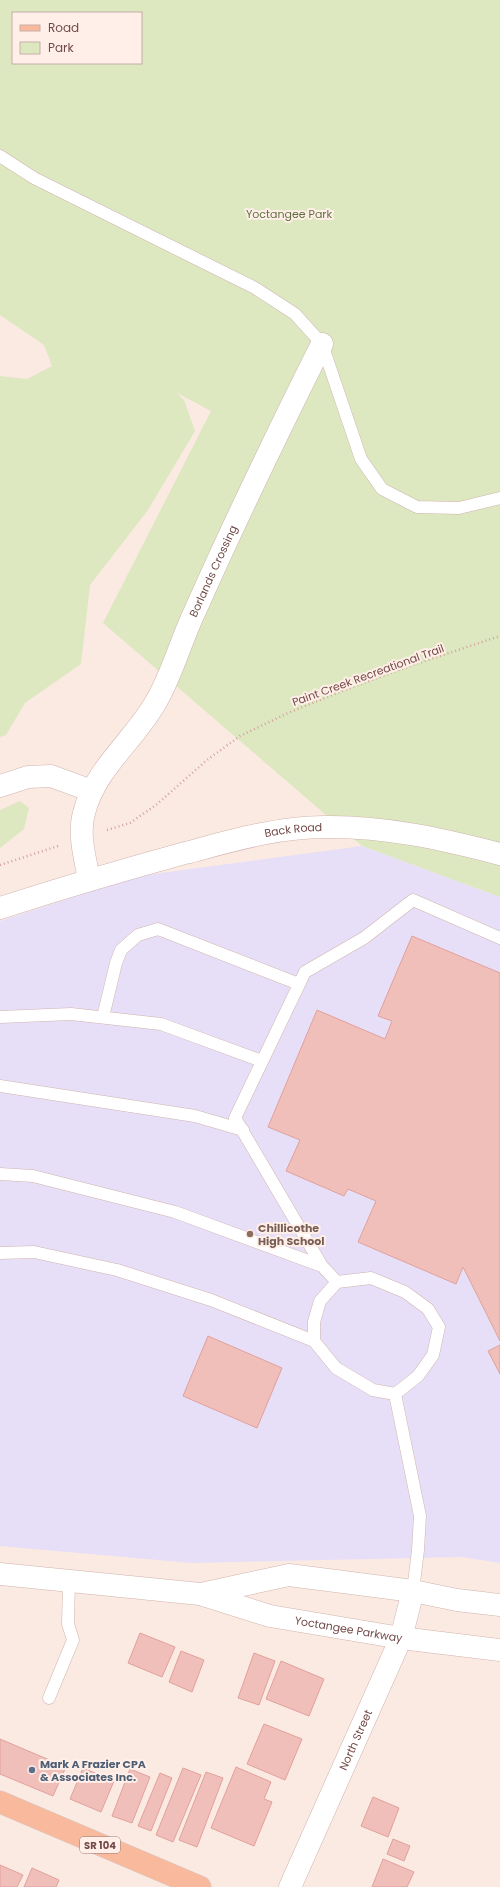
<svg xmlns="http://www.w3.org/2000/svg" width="500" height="1887" viewBox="0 0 500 1887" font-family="Poppins,sans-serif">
	<rect width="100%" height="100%" fill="#fbeae2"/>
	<path fill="#e7dff8" d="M362 846 500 897V1563L462 1557 191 1563 0 1546V921L138 876Z"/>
	<path fill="#dde8c1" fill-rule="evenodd" d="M0 0H500V897L362 846 103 623 211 411 177 393 184 400 195 431 148 510 90 585 81 664 25 703 6 735 0 737V376L27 379 52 366 44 345 0 315ZM13 13H141V63H13Z
		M20 801 29 808 24 829 0 848V810Z"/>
	<path fill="#f0bfba" stroke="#e2a09b" d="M412 936 500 973V1341L463 1267 456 1284 358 1242 376 1201 348 1189 344 1196 286 1171 300 1140 268 1127 317 1010 385 1039 392 1021 378 1016Z
		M208 1336 282 1368 257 1428 183 1396Z
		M500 1345V1374L488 1351Z
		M140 1633 175 1647 162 1677 128 1663Z
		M181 1651 204 1660 192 1692 169 1682Z
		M254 1653 275 1661 259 1705 238 1698Z
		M281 1661 324 1679 309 1716 266 1699Z
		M264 1724 302 1739 285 1780 247 1764Z
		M0 1739 66 1767 53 1796 0 1774Z
		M236 1767 271 1782 264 1799 272 1802 254 1846 211 1828Z
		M83 1768 114 1781 101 1812 70 1799Z
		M183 1768 201 1775 173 1842 156 1835Z
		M130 1769 150 1777 132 1823 112 1816Z
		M206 1772 223 1778 197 1847 179 1840Z
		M160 1773 172 1778 151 1831 138 1826Z
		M373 1797 399 1808 388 1837 361 1826Z
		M393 1839 410 1846 404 1861 387 1854Z
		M383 1859 414 1872 407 1887H372Z
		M0 1865 23 1875 17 1887H0Z
		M32 1868 59 1880 56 1887H24Z"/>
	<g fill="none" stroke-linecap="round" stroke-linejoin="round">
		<defs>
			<path id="service" d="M0 156 34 178 255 288 295 314 322 344 361 459 382 489 417 507 459 508 500 498
				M0 1017 71 1014 161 1024 262 1061
				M103 1017 116 963 121 950 138 935 158 929 299 984
				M0 1086 195 1116 243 1130
				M0 1174 33 1176 175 1212 322 1266
				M0 1253 34 1252 117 1270 211 1300 314 1341
				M371 1278 405 1292 428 1309 439 1327 433 1355 418 1376 395 1394 373 1390 336 1368 314 1341V1322L320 1301 337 1282Z
				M337 1282 322 1266 235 1118 305 972 364 938 413 900 500 938
				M395 1394 420 1516 418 1550 413 1591
				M49 1698 73 1640 68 1624 69 1582"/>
			<g id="minor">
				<path d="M0 786 28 777 51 776 92 791"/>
				<path id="s1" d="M89 879C85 858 78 834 84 813 95 768 136 739 157 700 173 672 181 640 195 611 235 521 278 432 322 344"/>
				<path id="s2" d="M0 908C62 888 123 870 185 853 231 841 277 827 324 827 385 826 442 839 500 854"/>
				<path id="s3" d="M290 1887 401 1638 413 1591"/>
			</g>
			<g id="tertiary">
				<path id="s4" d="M0 1574 200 1594 270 1616 401 1638 500 1650"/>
				<path d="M201 1594 289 1575 413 1591 457 1600 500 1605"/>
			</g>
			<path id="primary" d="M0 1802 200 1887"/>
		</defs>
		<use href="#service" stroke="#d0b4ae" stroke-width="13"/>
		<use href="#minor" stroke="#d0b4ae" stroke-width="23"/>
		<use href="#tertiary" stroke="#d0b4ae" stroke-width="23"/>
		<use href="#primary" stroke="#d5c9c8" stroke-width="23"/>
		<path stroke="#d5a29e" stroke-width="2.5" stroke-dasharray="1 3" stroke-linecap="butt" d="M107 830 130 823 156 805 207 760 240 736 288 713 342 691 407 667 500 636
			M0 865 58 846"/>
		<use href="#service" stroke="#fff" stroke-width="12"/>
		<use href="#minor" stroke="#fff" stroke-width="22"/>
		<use href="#tertiary" stroke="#fff" stroke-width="22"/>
		<use href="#primary" stroke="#f9b99c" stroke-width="22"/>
	</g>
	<circle fill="#8d6e63" stroke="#ffefe8" stroke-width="1.5" cx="250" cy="1234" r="4"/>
	<circle fill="#5c6f8a" stroke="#ffefe8" stroke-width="1.5" cx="32" cy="1770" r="4"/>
	<g text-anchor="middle" stroke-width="4" stroke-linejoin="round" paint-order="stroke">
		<rect fill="#ffefe8" stroke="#9c7c79" stroke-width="1" x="80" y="1837" width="40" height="16" rx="3"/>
		<g font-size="10" font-weight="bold" fill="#724b49">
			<text x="100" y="1849">SR 104</text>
		</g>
		<g font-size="11" fill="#5e723f" stroke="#ffefe8">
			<text x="289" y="218">Yoctangee Park</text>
		</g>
		<g font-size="11" fill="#724b49" stroke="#ffefe8">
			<text dy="4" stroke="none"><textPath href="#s1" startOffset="343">Borlands Crossing</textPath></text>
			<text transform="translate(368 675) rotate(-20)" y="4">Paint Creek Recreational Trail</text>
			<text dy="4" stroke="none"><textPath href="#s2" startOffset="304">Back Road</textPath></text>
			<text dy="4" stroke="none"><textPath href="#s4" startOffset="354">Yoctangee Parkway</textPath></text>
			<text dy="4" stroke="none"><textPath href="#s3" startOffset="161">North Street</textPath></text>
		</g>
		<g font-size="11" font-weight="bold" fill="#785e54" stroke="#ffefe8" text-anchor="start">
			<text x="258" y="1232">Chillicothe<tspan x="258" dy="13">High School</tspan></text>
		</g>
		<g font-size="11" font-weight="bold" fill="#4e5e75" stroke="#ffefe8" text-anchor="start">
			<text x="40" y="1768">Mark A Frazier CPA<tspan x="40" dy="13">&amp; Associates Inc.</tspan></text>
		</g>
	</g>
	<rect x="12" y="12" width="130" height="52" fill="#ffefe8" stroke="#c7ada8"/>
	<rect x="20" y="25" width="20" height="6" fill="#f9b99c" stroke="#c7ada8"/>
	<text x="48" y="32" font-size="12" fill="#724b49">Road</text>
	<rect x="20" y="42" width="20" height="12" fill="#dde8c1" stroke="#c7ada8"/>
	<text x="48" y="52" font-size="12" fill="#724b49">Park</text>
</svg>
